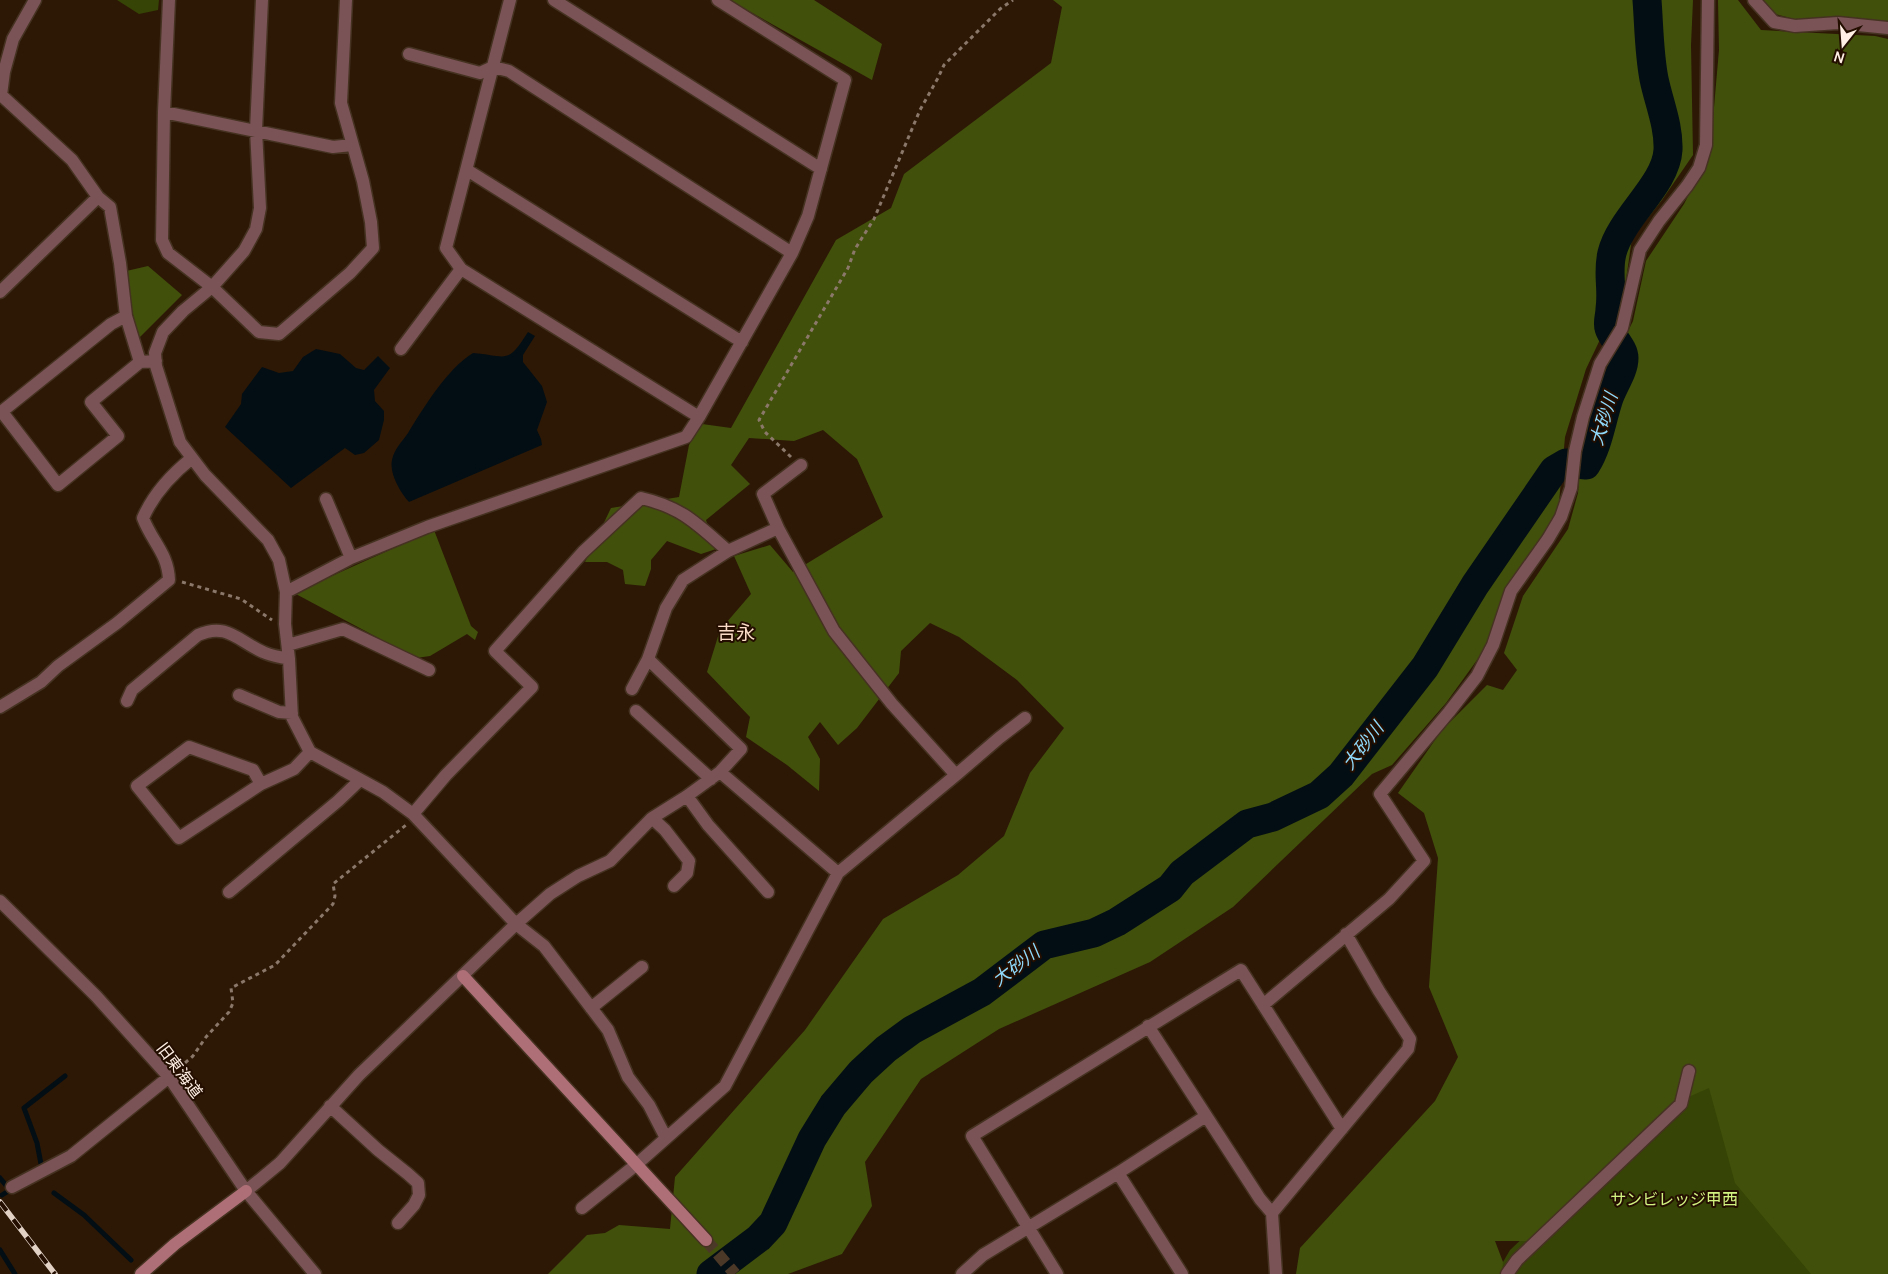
<svg xmlns="http://www.w3.org/2000/svg" width="1888" height="1274" viewBox="0 0 1888 1274" font-family="Manrope,'Noto Sans JP',sans-serif">
	<rect width="100%" height="100%" fill="#2d1806"/>
	<path fill="#364405" d="M117 0H159L158 10 139 14Z
		M1717 1080 1828 1274H1496L1510 1250 1678 1093Z"/>
	<path fill="#41510b" d="M729 0H814L882 44 872 80Z
		M1053 0H1693L1691 45 1693 155 1662 200 1632 238 1625 287 1586 369 1565 437 1558 513 1509 585 1485 649 1446 703 1392 765 1372 774 1233 907 1150 962 999 1029 921 1079 865 1162 872 1206 842 1254 788 1274H548L587 1235 605 1233 619 1225 670 1229 675 1177 805 1030 883 919 958 875 1004 836 1030 773 1064 728 1017 680 959 637 930 623 901 651 899 673 857 728 838 745 820 722 808 737 820 759 819 791 787 765 746 737 750 717 707 672 720 630 751 594 734 556 770 545 793 572 883 517 857 459 823 430 794 441 749 438 731 465 750 484 706 520 716 549 701 554 667 541 651 560V569L645 586 625 584 623 570 607 562H585L611 508 679 497 689 445 702 424 731 428 836 240 891 208 904 174 1051 63 1062 7Z
		M1718 0H1738L1761 30 1875 36 1888 39V1274H1811L1735 1183 1709 1088 1677 1102 1527 1241H1495L1503 1262 1502 1274H1296L1300 1248 1435 1101 1458 1057 1429 987 1438 858 1424 813 1398 793 1442 730 1487 685 1503 690 1517 670 1504 653 1523 596 1568 529 1578 493 1582 444 1605 378 1633 321 1646 261 1684 204 1710 153 1719 50Z
		M1761 0H1888V34L1855 21 1794 19 1771 13Z
		M148 266 182 295 139 338 122 272Z
		M434 530 471 626 478 632 475 640 467 634 430 656 416 658 294 593Z"/>
	<path fill="#030e14" d="M528 332 535 336 523 355V362L542 386 547 402 537 430 541 439 542 445 409 502C400 492 389 473 392 460 394 449 402 442 408 433 424 407 447 369 473 353 508 356 507 365 528 332Z
		M316 349 340 354 356 368 364 370 378 356 390 368 374 390 375 401 384 411V420L379 440 364 453 355 455 345 448 291 488 225 427 241 404 242 394 262 367 279 373 293 371 303 357Z"/>
	<g fill="none" stroke-linecap="round" stroke-linejoin="round">
		<path stroke="#030e14" stroke-width="5" d="M41 1164 37 1143 24 1108 65 1076
			M0 1178 10 1190 2 1195
			M54 1193 84 1215 131 1260
			M0 1250 15 1274"/>
		<path stroke="#030e14" stroke-width="29" d="M711 1274 759 1238 773 1223 812 1139 833 1105 861 1072 886 1049 912 1030 982 992 1044 945 1094 933 1117 922 1170 888 1182 873 1247 824 1273 817 1319 795 1341 775 1425 667 1475 585 1554 470 1566 463 1586 465C1598 446 1601 423 1608 401 1612 387 1624 372 1624 358 1624 348 1612 338 1609 328 1607 323 1610 315 1610 309 1613 288 1607 273 1612 253 1621 217 1666 185 1668 150 1669 126 1659 103 1654 79 1649 53 1649 26 1647 0"/>
		<path stroke="#4c3827" stroke-width="12" stroke-dasharray="12 6" stroke-linecap="butt" d="M706 1240 735 1274"/>
		<defs>
			<path id="street" d="M35 0 13 39 4 72 1 95 72 160 98 197 110 207 120 263 126 316
				M169 0 164 112 162 240 168 253 212 287 259 332 279 334 350 273 373 248 371 222 363 181 341 103 346 0
				M262 0 256 130 260 208 256 229 244 251 212 287 183 311 163 332 155 353 156 366 180 442 205 475 268 540 279 560 286 592 285 624 289 659 292 717 310 752 383 792 413 814 516 924 544 946 608 1030 628 1077 649 1105 666 1138
				M510 0 446 248 461 269 699 417
				M554 0 821 169
				M1754 0 1774 22 1795 26 1838 23 1888 28
				M409 54 480 73 493 67 509 71 792 253
				M164 112 333 147 352 145
				M467 170 742 342
				M0 292 98 197
				M401 349 461 269
				M2 412 58 485 118 436 91 402 140 362 156 361
				M0 413 111 324 126 316 140 362
				M326 499 351 558
				M286 592 351 558 427 527 686 437 699 417 792 253 808 216 845 80 718 0
				M288 645 343 629 429 670
				M632 689 648 659
				M239 695 279 712 292 713
				M127 701 132 690 198 635C227 622 238 641 263 652 271 656 281 657 289 659
				M0 707 41 682 58 666 117 623 169 580C168 553 152 542 143 518 153 495 172 474 192 458
				M636 711 711 779
				M720 772 838 873
				M956 775 999 738 1025 718
				M261 784 253 770 189 747 137 786 179 838 261 784 294 769 310 752
				M687 796 708 825 768 892
				M413 814 446 775 532 687 495 651 583 552 641 498C682 507 698 525 728 551L778 528 763 494 801 465
				M652 818 665 830 689 861 687 873 674 886
				M229 892 338 801 360 780
				M0 901 96 996 169 1077 246 1191 315 1274
				M1263 1005 1389 899 1424 861 1380 794 1449 712 1477 676 1493 645 1511 591 1548 539 1561 517 1571 488 1575 451 1583 417 1600 364 1622 328 1640 250 1659 221 1687 186 1699 168 1706 145 1708 0
				M591 1008 642 967
				M1148 1026 1260 1199 1272 1213 1276 1274
				M330 1106 378 1150 408 1174 418 1183 419 1195 414 1205 398 1223
				M1118 1173 1182 1274
				M12 1187 71 1156 169 1077
				M246 1191 280 1163 359 1075 516 924 550 894 578 876 610 861 652 818 687 796 720 772 741 749 648 659 666 608 683 580 728 551
				M582 1208 637 1164 725 1086 838 873 956 775 892 704 834 631 778 528
				M1272 1213 1408 1049 1410 1039 1379 991 1346 934
				M962 1274 983 1255 1118 1173 1206 1116
				M1057 1274 972 1136 1241 970 1342 1129
				M1507 1274 1517 1260 1681 1104 1689 1071"/>
			<path id="secondary" d="M463 976 706 1240
				M141 1274 175 1244 246 1191"/>
		</defs>
		<use href="#street" stroke="#463221" stroke-width="15"/>
		<use href="#secondary" stroke="#463221" stroke-width="15"/>
		<path stroke="#8b786a" stroke-width="3" stroke-dasharray="4 4" stroke-linecap="butt" d="M791 457 765 432 759 420 848 268 855 249 874 219 920 110 938 78 944 65 1000 9 1013 0
			M182 582 241 599 272 620
			M179 1068 193 1056 206 1037 229 1012 233 1003 231 988 275 965 333 904 335 896 333 884 406 825"/>
		<use href="#street" stroke="#795356" stroke-width="12"/>
		<use href="#secondary" stroke="#ae7076" stroke-width="12"/>
		<defs>
			<path id="rail" d="M0 1202 55 1274"/>
		</defs>
		<use href="#rail" stroke="#e2d2c6" stroke-width="5.5"/>
		<use href="#rail" stroke="#230e00" stroke-width="4" stroke-dasharray="11" stroke-linecap="butt"/>
	</g>
	<g text-anchor="middle" stroke-width="4" stroke-linejoin="round" paint-order="stroke">
		<g font-size="16" fill="#ffefe4" stroke="#230e00">
			<text transform="translate(180 1070) rotate(53)" y="6">旧東海道</text>
		</g>
		<g font-size="16" fill="#d3f381" stroke="#230e00">
			<text x="1674" y="1205">サンビレッジ甲西</text>
		</g>
		<g font-size="18" font-style="italic" fill="#8fd9fb" stroke="#230e00">
			<text transform="translate(1604 419) rotate(-73)" y="6">大砂川</text>
			<text transform="translate(1363 746) rotate(-52)" y="6">大砂川</text>
			<text transform="translate(1016 966) rotate(-37)" y="6">大砂川</text>
		</g>
		<g font-size="19" fill="#fbddc7" stroke="#230e00">
			<text x="736" y="639">吉永</text>
		</g>
	</g>
	<g transform="translate(1843 45) rotate(197)" stroke="#230e00" stroke-width="4" paint-order="stroke">
	<path d="M0-4L9 19L0 12L-9 19Z" fill="#ffefe4"/>
	<text y="-8" font-size="14" font-weight="bold" text-anchor="middle" fill="#ffefe4">N</text>
	</g>
</svg>
